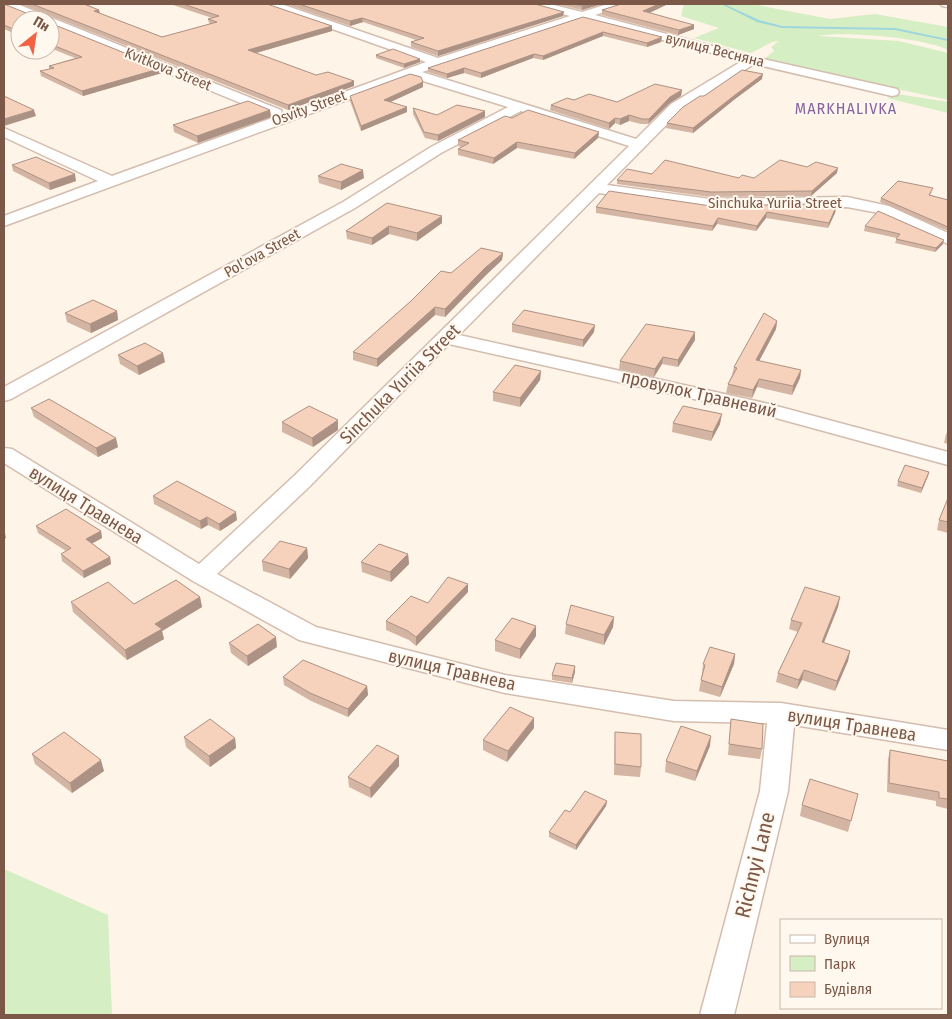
<svg xmlns="http://www.w3.org/2000/svg" width="952" height="1019" viewBox="0 0 952 1019" font-family="'Fira Sans Condensed',sans-serif">
	<rect width="100%" height="100%" fill="#fef4e7"/>
	<path fill="#d6eec3" d="M684 4H752L830 19 875 14 948 27V50C925 38 844 31 818 36L899 41 948 53V100L763 60 774 51 771 47 779 41 772 42 751 53 694 38 719 28 681 16Z
		M898 94 948 102V113L887 98Z
		M4 869 108 915 112 1015H4Z"/>
	<g fill="none" stroke-linecap="round" stroke-linejoin="round">
		<path fill="#9ed6dd" fill-rule="evenodd" d="M721 4H724L759 20 782 26 895 28 948 39V41L895 30 782 28 757 22Z"/>
		<defs>
			<path id="minor" d="M4 4H17L52 18 281 110 282 115 426 62 267 6 266 4H281L438 58 570 16 534 6 533 4H550L582 12 608 4H623L622 6 595 15 754 57 897 89 899 92 897 95 892 96 754 64 681 110 607 185 710 199 847 197 889 206 948 233V244L879 213 847 207 710 209 599 193 459 335 769 404 948 452V465L765 415 449 344 310 486 217 574 316 627 505 675 674 701 781 703 948 730V750L794 725 788 791 734 1015H700L760 791 767 723 674 721 505 693 299 640 193 581 4 463V448L12 449 199 564 294 476 629 146 521 111 441 153 355 208 11 399 4 401V387L343 202 431 147 508 107 410 77 4 226V216L98 181 4 137V128L112 176 275 117 50 25V20H38L4 6ZM583 19 742 61 671 104 636 139 422 72Z
				M940 4H948V7L942 6Z"/>
		</defs>
		<use href="#minor" stroke="#d4bdae" stroke-width="3"/>
		<use href="#minor" fill="#fff" fill-rule="evenodd"/>
	</g>
	<path fill="#d4b4a2" d="M4 4 20 20V36L4 29Z
		M21 4H95L88 5 99 10 100 14 162 37 210 24 209 23 208 19 212 18 170 4H267L332 26V31L256 53 316 75 354 81V86L288 110Z
		M286 4H535L563 16 438 56 411 47V42L416 40 363 22 350 26Z
		M557 4H602L582 10Z
		M621 4H668L649 13 694 29 678 35 602 15V10Z
		M583 17 661 42 647 47 603 36 543 60 533 58 481 78 464 73 447 78 428 72V68Z
		M50 23 162 68V73L83 96 41 76 40 71 49 69V66L75 58 50 48Z
		M376 55 420 59V62L404 68 376 58Z
		M762 79 735 99 693 133 666 128 667 123 704 96Z
		M423 82V87L390 102 407 112 361 131 350 101V96Z
		M682 90 681 96 670 103 648 124H641L629 121 620 125 615 123 609 129 550 110 551 105 574 100 617 102Z
		M413 108 437 115 485 111V117L438 141 425 138 413 114Z
		M270 110 271 117 198 143 174 132 173 125Z
		M512 118 599 132 598 138 574 159 517 148 493 164 458 155V149L462 147 458 146V140Z
		M12 165 76 181 50 190 13 171Z
		M807 167 837 173 811 196 710 197 617 184V180L652 174 739 178H754Z
		M318 176 364 178 341 190 319 183Z
		M932 192 930 195 948 200V231L880 202 881 198Z
		M387 203 442 223 417 241 389 234 372 245 347 239 346 231Z
		M711 206 836 207 835 213 828 228 766 218 756 231 717 224 712 231 596 213V207Z
		M865 226 943 244 935 252 895 243 897 238 864 231Z
		M503 253 502 260 486 275 445 317 435 315 377 367 353 360V352L411 301 451 273Z
		M117 311 118 320 91 333 67 322 65 313Z
		M777 321 776 329 759 361 801 370 800 378 792 395 757 387 752 398 726 393 728 384 732 375 734 367Z
		M512 324 594 332 583 347 512 332Z
		M695 332V340L678 367 662 364 654 377 619 369 620 361Z
		M118 355 165 362 139 375 120 364Z
		M541 371 540 380 520 407 493 401V392Z
		M31 408 118 447 98 457 34 417Z
		M282 422 338 430 313 447 282 432Z
		M673 423 720 424 711 441 672 432Z
		M948 431V444L944 443 946 434Z
		M929 472 928 476 921 493 897 486 898 481Z
		M153 496 237 520 220 531 208 525 201 529 154 504Z
		M948 498V533L937 530 939 520Z
		M36 526 101 531 102 538 92 543 110 557 111 564 84 578 62 561 61 554 66 551 38 533Z
		M307 548 308 558 290 579 263 571 262 561Z
		M408 554 409 564 391 582 362 572 361 562Z
		M468 592 416 646 409 640 386 630V621L428 603Z
		M200 597 202 607 162 631 164 639 127 660 73 612 71 602 134 604Z
		M840 597 838 607 824 643 850 651 848 661 835 691 802 680 797 689 776 682 778 673 798 632 789 629 791 620Z
		M614 617 613 627 604 645 565 634 566 624Z
		M536 626V636L520 659 495 651V640Z
		M229 643 277 647 248 666 231 653Z
		M735 654 734 664 720 697 699 691 702 674 703 664Z
		M575 672 572 683 552 680V675Z
		M283 677 367 686 368 695 348 717 311 701 284 685Z
		M534 718V728L507 762 483 750V740Z
		M731 719 762 749 760 759 728 755 730 730Z
		M615 732 641 767 640 777 614 775Z
		M184 737 235 738 236 748 210 767 186 747Z
		M710 746 695 781 665 772 666 761Z
		M890 750 948 761V809L936 806V801L887 792 888 759Z
		M32 754 104 771 72 793 35 764Z
		M399 756V766L371 798 349 787 348 777Z
		M858 794 848 832 800 816 802 805Z
		M607 801 606 806 576 850 549 837V832L570 812Z"/>
	<path fill="#ac9284" d="M588 4H602L582 10V6Z
		M659 4H668L643 16V11Z
		M99 10 100 14 94 11Z
		M564 12 563 16 438 56V51Z
		M362 18 363 22 350 26V21Z
		M694 25V29L678 35 679 30Z
		M332 26V31L249 55 248 50Z
		M603 32V36L543 60V56Z
		M662 37 661 42 647 47V43Z
		M534 54 533 58 481 78V73Z
		M420 59V62L404 68V64Z
		M162 68V73L83 96 82 91Z
		M464 68V73L447 78V74Z
		M763 74 762 79 735 99 693 133V128L735 95Z
		M354 81V86L288 110V105Z
		M423 82V87L384 105V100Z
		M682 90 681 96 670 103 648 124 649 119 670 97Z
		M407 107V112L361 131V126Z
		M34 110 36 116 4 126V119Z
		M270 110 271 117 198 143 197 136Z
		M485 111V117L438 141V135Z
		M629 115V121L620 125V119Z
		M615 118V123L609 129V123Z
		M599 132 598 138 574 159 575 153Z
		M517 142V148L493 164 494 158Z
		M838 168 837 173 811 196 812 191Z
		M363 170 364 178 341 190V182Z
		M75 174 76 181 50 190 49 183Z
		M836 207 835 213 828 228 829 223Z
		M767 212 766 218 756 231 757 226Z
		M442 216V223L417 241V233Z
		M718 218 717 224 712 231 713 226Z
		M389 226V234L372 245V238Z
		M944 240 943 244 935 252 936 248Z
		M503 253 502 260 486 275 445 317V309L486 267Z
		M435 307V315L377 367V359Z
		M117 311 118 320 91 333 90 324Z
		M777 321 776 329 755 369 756 360Z
		M595 325 594 332 583 347V340Z
		M695 332V340L678 367V360Z
		M163 353 165 362 139 375 137 366Z
		M663 357 662 364 654 377 655 369Z
		M801 370 800 378 792 395 793 386Z
		M541 371 540 380 520 407V398Z
		M759 379 757 387 752 398 753 390Z
		M722 414 720 424 711 441 713 432Z
		M338 420V430L313 447 312 438Z
		M116 438 118 447 98 457 96 448Z
		M929 472 928 476 921 493 922 488Z
		M236 512 237 520 220 531 219 524Z
		M207 517 208 525 201 529 200 521Z
		M101 531 102 538 88 546 86 539Z
		M4 533H5L6 538 4 539Z
		M307 548 308 558 290 579 289 569Z
		M408 554 409 564 391 582 390 572Z
		M110 557 111 564 84 578 83 571Z
		M468 584V592L416 646V637Z
		M200 597 202 607 162 631 164 639 127 660 125 650 155 624Z
		M840 597 838 607 820 652 822 642Z
		M614 617 613 627 604 645V635Z
		M536 626V636L520 659V649Z
		M276 637 277 647 248 666 247 656Z
		M850 651 848 661 835 691 837 681Z
		M735 654 734 664 720 697 722 687Z
		M575 666V672L572 683V678Z
		M804 670 802 680 797 689 799 680Z
		M367 686 368 695 348 717V709Z
		M534 718V728L507 762 508 751Z
		M711 736 710 746 695 781 697 771Z
		M235 738 236 748 210 767 209 756Z
		M399 756V766L371 798 370 788Z
		M101 760 104 771 72 793 70 783Z
		M607 801 606 806 576 850V845Z"/>
	<path fill="#f6d1bc" stroke="#ac9284" d="M4 4 36 17H47L48 20H20V32L4 25Z
		M32 4H84L99 10 94 11 162 37 217 22 208 19 219 16 183 4H267L332 26 248 50 316 75 328 72 354 81 288 105Z
		M299 4H535L564 12 438 51 411 42 424 38 362 18 350 21Z
		M575 4H588L582 6Z
		M621 4H659L643 11 694 25 679 30 602 10Z
		M583 17 662 37 647 43 603 32 543 56 534 54 481 73 464 68 447 74 428 68Z
		M50 23 162 68 82 91 40 71 54 68 49 66 82 57 50 44Z
		M393 49 420 59 404 64 376 55Z
		M742 70 763 74 735 95 693 128 667 123 683 107 700 96H704Z
		M410 74 421 77 423 82 384 100 407 107 361 126 350 96Z
		M655 84 682 90 670 97 649 119H642L629 115 620 119 615 118 609 123 551 105 567 98 574 100 589 94 617 102Z
		M4 96 34 110 4 119Z
		M248 101 270 110 197 136 173 125Z
		M457 105 485 111 438 135 424 132 413 108 437 115Z
		M528 110 599 132 575 153 517 142 494 158 458 149 469 143 458 140 505 116 512 118Z
		M36 157 75 174 49 183 12 165Z
		M665 160 739 178 742 175 754 178 780 160 807 167 816 162 838 168 812 191 711 192 617 180 627 169 652 174Z
		M341 164 363 170 341 182 318 176Z
		M898 181 933 188 929 195 948 200V227L881 198Z
		M609 191 711 206 815 204 836 207 829 223 767 212 757 226 718 218 713 226 596 207Z
		M387 203 442 216 417 233 389 226 372 238 346 231Z
		M878 211 944 240 936 248 896 239 900 234 865 226Z
		M481 248 503 253 486 267 445 309 435 307 377 359 353 352 411 301 441 271 451 273Z
		M93 300 117 311 90 324 65 313Z
		M524 310 595 325 583 340 512 324Z
		M764 313 777 321 756 360 801 370 793 386 759 379 753 390 728 384 737 368 734 367Z
		M646 324 695 332 678 360 663 357 655 369 620 361Z
		M145 343 163 353 137 366 118 355Z
		M515 365 541 371 520 398 493 392Z
		M49 399 116 438 96 448 31 408Z
		M309 406 338 420 312 438 282 422Z
		M683 406 722 414 713 432 673 423Z
		M905 465 929 472 922 488 898 481Z
		M177 481 236 512 219 524 207 517 200 521 153 496Z
		M948 498V522L939 520Z
		M66 509 101 531 86 539 110 557 83 571 61 554 71 548 36 526Z
		M280 541 307 548 289 569 262 561Z
		M379 544 408 554 390 572 361 562Z
		M448 577 468 584 416 637 408 631 386 621 411 596 428 603Z
		M176 580 200 597 155 624 162 629 125 650 71 602 108 582 134 604Z
		M805 587 840 597 822 642 850 651 837 681 804 670 799 680 778 673 802 623 791 620Z
		M571 605 614 617 604 635 566 624Z
		M512 618 536 626 520 649 495 640Z
		M258 624 276 637 247 656 229 643Z
		M710 647 735 654 722 687 701 680 705 665 703 664Z
		M303 660 367 686 348 709 310 693 283 677Z
		M556 663 575 666 572 678 552 675Z
		M510 707 534 718 508 751 483 740Z
		M210 719 235 738 209 756 184 737Z
		M731 719 763 724 762 749 729 744Z
		M681 726 711 736 697 771 666 761Z
		M64 732 101 760 70 783 32 754Z
		M615 732 641 734V767L615 764Z
		M377 745 399 756 370 788 348 777Z
		M890 750 948 761V799L939 798V792L889 783Z
		M810 779 858 794 851 821 802 805Z
		M585 791 607 801 576 845 549 832 565 810 570 812Z"/>
	<g text-anchor="middle" stroke-width="4" stroke-linejoin="round" paint-order="stroke">
		<g font-size="15" fill="#7b5848" stroke="#fff8ef">
			<text transform="translate(715 50) rotate(14)" y="5">вулиця Весняна</text>
			<text transform="translate(168 69) rotate(22)" y="5">Kvitkova Street</text>
			<text transform="translate(309 108) rotate(-20)" y="5">Osvity Street</text>
			<text x="775" y="208">Sinchuka Yuriia Street</text>
			<text transform="translate(262 253) rotate(-29)" y="5">Pol’ova Street</text>
		</g>
		<g font-size="16" letter-spacing="1" fill="#88649e" stroke="#fff8ef">
			<text x="846" y="114">MARKHALIVKA</text>
		</g>
		<g font-size="18" fill="#7b5848" stroke="#fff8ef">
			<text transform="translate(400 384) rotate(-45)" y="6">Sinchuka Yuriia Street</text>
			<text transform="translate(699 394) rotate(13)" y="6">провулок Травневий</text>
			<text transform="translate(86 505) rotate(32)" y="6">вулиця Травнева</text>
			<text transform="translate(452 670) rotate(13)" y="6">вулиця Травнева</text>
			<text transform="translate(852 725) rotate(9)" y="6">вулиця Травнева</text>
		</g>
		<g font-size="21" fill="#7b5848" stroke="#fff8ef">
			<text transform="translate(755 865) rotate(-76)" y="7">Richnyi Lane</text>
		</g>
	</g>
	<rect width="952" height="1019" fill="none" stroke="#7b5848" stroke-width="10"/>
	<rect x="780" y="919" width="162" height="90" fill="#fff8ef" stroke="#cab8ac"/>
	<rect x="790" y="935" width="25" height="8" fill="#ffffff" stroke="#cab8ac"/>
	<text x="824" y="944" font-size="15" fill="#7b5848">Вулиця</text>
	<rect x="790" y="956" width="25" height="15" fill="#d6eec3" stroke="#cab8ac"/>
	<text x="824" y="969" font-size="15" fill="#7b5848">Парк</text>
	<rect x="790" y="982" width="25" height="15" fill="#f6d1bc" stroke="#cab8ac"/>
	<text x="824" y="994" font-size="15" fill="#7b5848">Будівля</text>
	<g transform="translate(35 35) rotate(30)"><circle r="24" fill="#fff8ef" stroke="#cab8ac"/>
	<path d="M0-4L9 19L0 12L-9 19Z" fill="#f26242"/>
	<text y="-8" font-size="14" font-weight="bold" text-anchor="middle" fill="#7b5848">Пн</text>
	</g>
</svg>
